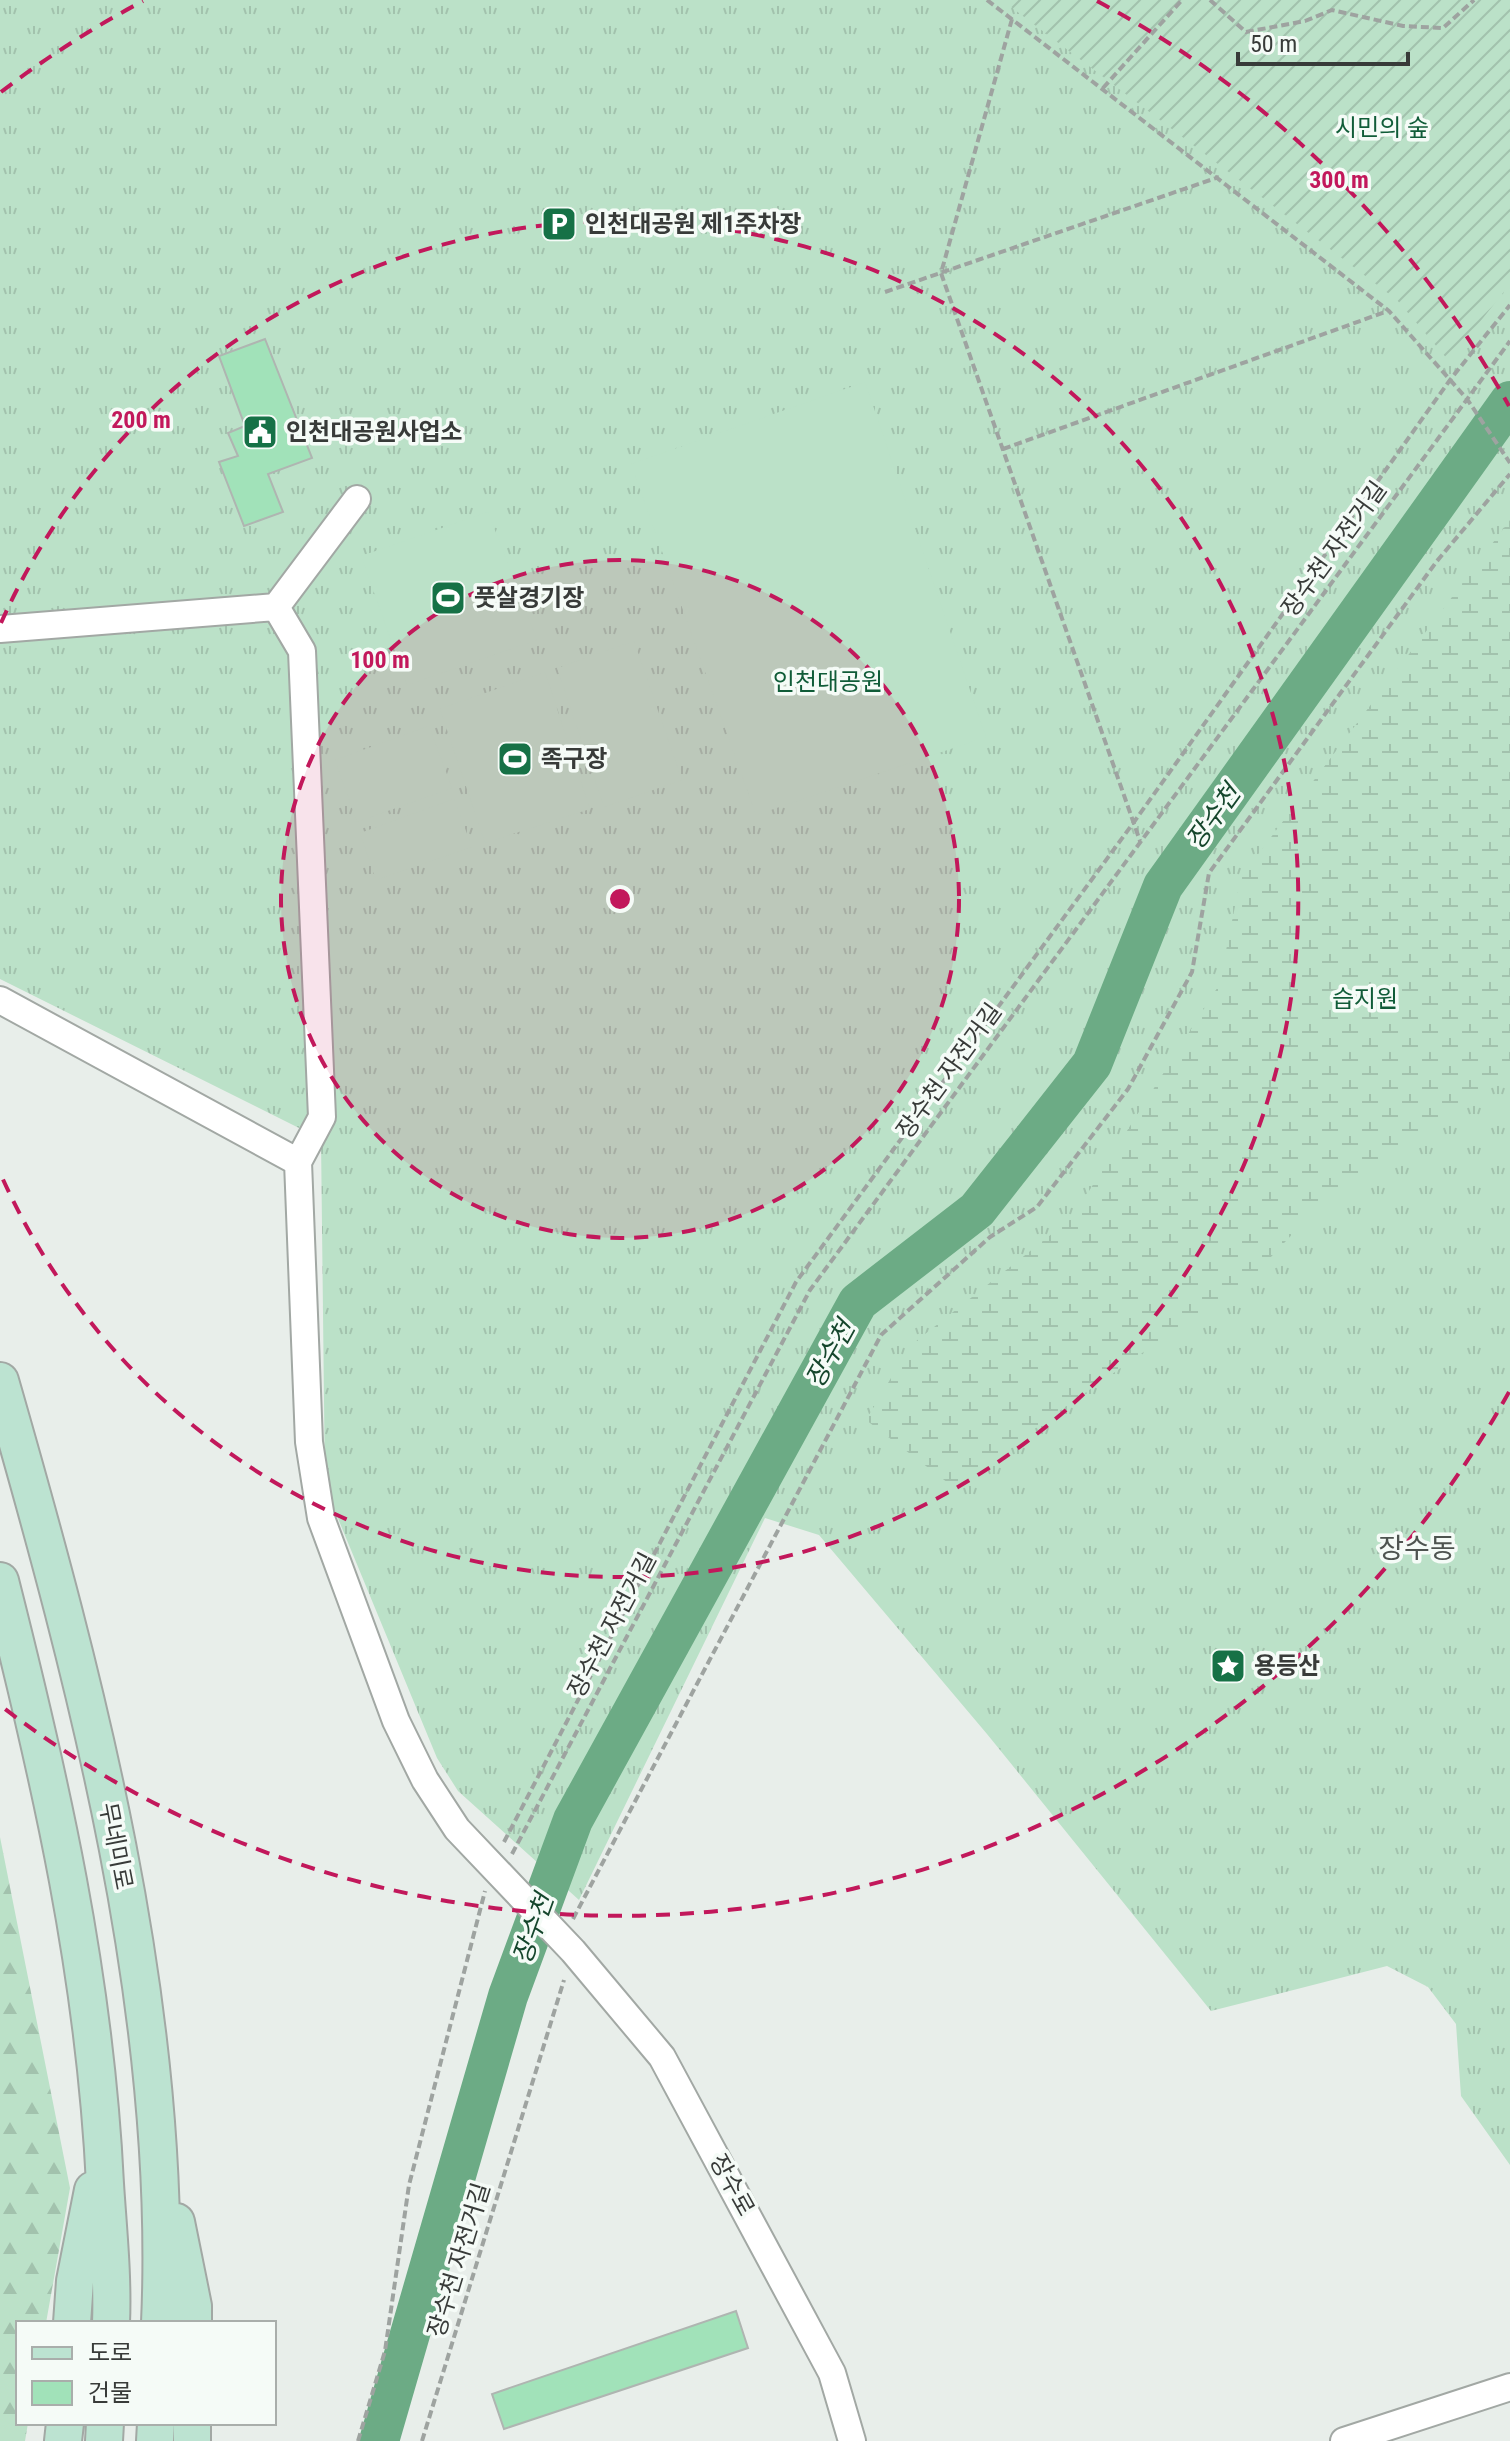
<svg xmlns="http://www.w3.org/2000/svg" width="1510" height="2441" viewBox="0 0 1510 2441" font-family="'Roboto Condensed','Noto Sans KR',sans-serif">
	<defs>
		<pattern id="grass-tufts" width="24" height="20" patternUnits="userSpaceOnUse" patternTransform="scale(2)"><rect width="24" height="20" fill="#bbe1c8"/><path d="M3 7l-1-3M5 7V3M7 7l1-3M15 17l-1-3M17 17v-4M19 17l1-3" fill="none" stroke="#a2c2ad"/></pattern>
		<pattern id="forest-firs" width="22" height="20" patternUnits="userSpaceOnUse" patternTransform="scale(2)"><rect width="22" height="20" fill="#bbe1c8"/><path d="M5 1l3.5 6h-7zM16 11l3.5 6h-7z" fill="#a2c2ad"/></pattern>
		<pattern id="wetland-marsh" width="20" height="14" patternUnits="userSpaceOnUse" patternTransform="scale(2)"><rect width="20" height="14" fill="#bbe1c8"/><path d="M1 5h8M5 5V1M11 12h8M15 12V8" fill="none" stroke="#a2c2ad"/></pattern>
		<pattern id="garden-furrows" width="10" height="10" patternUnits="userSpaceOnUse" patternTransform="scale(2)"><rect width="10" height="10" fill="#bbe1c8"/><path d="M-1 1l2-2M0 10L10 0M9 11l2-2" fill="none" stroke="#a2c2ad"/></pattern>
	</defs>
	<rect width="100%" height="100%" fill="#e8eeea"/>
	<path fill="url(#grass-tufts)" d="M0 0H1510V2165L1461 2096 1456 2024 1428 1987 1387 1966 1211 2011 987 1734 819 1535 765 1518 579 1900 458 1791 437 1758 325 1487 321 1139 0 979Z"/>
	<path fill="url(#forest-firs)" d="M0 1837 70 2188 46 2323H18V2423H28L25 2441H0Z"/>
	<path fill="url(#wetland-marsh)" d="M1510 520V1078L1500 1079 1301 1225 1255 1274 952 1486 866 1420 910 1346 1072 1218 1219 985 1241 877Z"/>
	<path fill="url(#garden-furrows)" d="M1002 0H1510V284L1449 361 1397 300Z"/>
	<path fill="#bbe1c8" d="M865 382 986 737 756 815 631 464Z
		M488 512 537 640 407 685 361 556Z
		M634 641 682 780 604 807 557 668Z
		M545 672 590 809 485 843 440 709Z
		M429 726 452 788 357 822 335 760Z
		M454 799 472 847 376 880 360 833Z"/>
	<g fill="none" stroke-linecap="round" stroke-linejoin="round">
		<path stroke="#6cab85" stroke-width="40" d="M379 2441 508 1996 573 1820 858 1302 977 1210 1092 1064 1163 886 1510 401"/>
	</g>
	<path fill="#a1e2b9" stroke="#afb5b1" stroke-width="2" d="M265 339 312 458 268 474 283 512 244 526 219 462 238 456 228 433 245 426 219 356Z
		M736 2311 748 2348 504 2429 492 2394Z"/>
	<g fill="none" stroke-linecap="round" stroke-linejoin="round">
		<defs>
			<path id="minor" d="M276 607 302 651 322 1117 298 1162
				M0 629 276 607 357 499
				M0 1000 298 1162 309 1442 321 1518 396 1721 425 1780 457 1829 573 1951 662 2057 832 2373 852 2441
				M1344 2441 1510 2387"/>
			<path id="secondary" d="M0 1381C86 1680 174 2010 160 2323
				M0 1581C51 1782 95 1976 105 2184 108 2230 113 2277 111 2323
				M176 2222 193 2306V2323
				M72 2323 75 2281 93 2190
				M63 2441 65 2423
				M104 2441 105 2423
				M155 2441 156 2423
				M192 2441V2423"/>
		</defs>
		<use href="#minor" stroke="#a2a8a4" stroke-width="30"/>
		<use href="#secondary" stroke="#a2a8a4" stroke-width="40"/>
		<path stroke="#9ea3a0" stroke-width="4" stroke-dasharray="8 4" stroke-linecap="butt" d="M987 0 1389 311 1467 399 1510 463
			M1210 0 1246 32 1305 21 1332 10 1403 26 1443 28 1474 0
			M1012 19 941 273 1140 841
			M1103 88 1182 0
			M885 292 1219 177
			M1003 449 1388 311
			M504 1842 796 1282 1134 822 1450 380 1510 305
			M512 1854 810 1290 1510 341
			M573 1919 881 1335 990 1237 1037 1207 1128 1089 1192 972 1209 873 1437 561 1510 474
			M358 2441 385 2351 409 2185 485 1891
			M422 2441 564 1980"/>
		<use href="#minor" stroke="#fff" stroke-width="26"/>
		<use href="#secondary" stroke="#bce3d1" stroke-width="36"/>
	</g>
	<circle cx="620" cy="899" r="339" fill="#c2185b" fill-opacity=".12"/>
	<g fill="none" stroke="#c2185b" stroke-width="4" stroke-dasharray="14 10">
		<circle cx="620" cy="899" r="339"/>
		<path d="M1 623A678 678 0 1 1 1 1175"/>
		<path d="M1509 1392A1017 1017 0 0 1 1 1706M1 92A1017 1017 0 0 1 143 1M1097 1A1017 1017 0 0 1 1509 406"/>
	</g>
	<defs>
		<symbol id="parking-square" viewBox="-11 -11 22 22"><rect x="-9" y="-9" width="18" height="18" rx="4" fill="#167146" stroke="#f5fbf7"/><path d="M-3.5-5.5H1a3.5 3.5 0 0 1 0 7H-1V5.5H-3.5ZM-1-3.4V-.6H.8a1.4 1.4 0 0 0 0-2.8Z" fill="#fff"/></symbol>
		<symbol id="civic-square" viewBox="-11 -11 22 22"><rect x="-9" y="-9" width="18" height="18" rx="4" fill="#167146" stroke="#f5fbf7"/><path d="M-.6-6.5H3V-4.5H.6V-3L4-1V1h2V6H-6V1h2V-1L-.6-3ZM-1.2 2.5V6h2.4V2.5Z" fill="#fff"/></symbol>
		<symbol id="stadium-square" viewBox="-11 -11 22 22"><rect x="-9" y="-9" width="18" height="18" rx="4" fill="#167146" stroke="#f5fbf7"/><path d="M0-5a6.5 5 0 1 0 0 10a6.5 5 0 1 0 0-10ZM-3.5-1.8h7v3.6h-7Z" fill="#fff"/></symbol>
		<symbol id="sight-square" viewBox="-11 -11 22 22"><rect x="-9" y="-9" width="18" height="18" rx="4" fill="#167146" stroke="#f5fbf7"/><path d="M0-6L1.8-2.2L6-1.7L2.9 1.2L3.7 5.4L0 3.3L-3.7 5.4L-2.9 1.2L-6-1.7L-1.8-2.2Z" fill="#fff"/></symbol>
	</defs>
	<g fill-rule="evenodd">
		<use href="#parking-square" x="539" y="204" width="40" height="40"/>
		<use href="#civic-square" x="240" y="412" width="40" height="40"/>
		<use href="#stadium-square" x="428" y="578" width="40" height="40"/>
		<use href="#stadium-square" x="495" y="739" width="40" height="40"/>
		<use href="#sight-square" x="1208" y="1646" width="40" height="40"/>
	</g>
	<g text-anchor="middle" stroke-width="7" stroke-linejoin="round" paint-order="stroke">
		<g font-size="24" fill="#105c38" stroke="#f5fbf7">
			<text x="1382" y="136">시민의 숲</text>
			<text x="828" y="690">인천대공원</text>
			<text x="1365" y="1007">습지원</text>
		</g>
		<g font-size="24" font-weight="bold" fill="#383b39" stroke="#f5fbf7" text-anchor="start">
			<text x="585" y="232">인천대공원 제1주차장</text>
			<text x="286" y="440">인천대공원사업소</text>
			<text x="474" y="606">풋살경기장</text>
			<text x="541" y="767">족구장</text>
			<text x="1254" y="1674">용등산</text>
		</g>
		<g font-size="24" fill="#383b39" stroke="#f5fbf7">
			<text transform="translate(1334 549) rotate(-54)" y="8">장수천 자전거길</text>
			<text transform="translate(949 1071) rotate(-54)" y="8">장수천 자전거길</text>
			<text transform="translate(612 1625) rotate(-62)" y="8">장수천 자전거길</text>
			<text transform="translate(116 1846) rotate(79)" y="8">무네미로</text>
			<text transform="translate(732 2185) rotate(61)" y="8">장수로</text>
			<text transform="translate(459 2260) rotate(-73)" y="8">장수천 자전거길</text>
		</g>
		<g font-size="26" font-style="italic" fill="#15462c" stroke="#f5fbf7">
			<text transform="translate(1213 817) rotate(-54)" y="9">장수천</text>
			<text transform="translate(830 1354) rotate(-61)" y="9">장수천</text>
			<text transform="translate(533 1929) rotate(-70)" y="9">장수천</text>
		</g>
		<g font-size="28" fill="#4e5450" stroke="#f5fbf7">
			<text x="1417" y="1558">장수동</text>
		</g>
	</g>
	<circle cx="620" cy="899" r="12" fill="#c2185b" stroke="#f5fbf7" stroke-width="4"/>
	<g font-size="24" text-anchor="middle" font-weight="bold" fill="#c2185b" stroke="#f5fbf7" stroke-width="7" stroke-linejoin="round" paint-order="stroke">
		<text x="1339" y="188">300 m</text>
		<text x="141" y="428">200 m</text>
		<text x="380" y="668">100 m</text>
	</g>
	<rect x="16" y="2321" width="260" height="104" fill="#f5fbf7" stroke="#a9aeab" stroke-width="2"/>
	<rect x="32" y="2347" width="40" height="12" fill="#bce3d1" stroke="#a9aeab" stroke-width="2"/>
	<text x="88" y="2361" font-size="24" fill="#383b39">도로</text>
	<rect x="32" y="2381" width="40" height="24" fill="#a1e2b9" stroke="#a9aeab" stroke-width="2"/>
	<text x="88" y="2401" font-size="24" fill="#383b39">건물</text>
	<path d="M1238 52v12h170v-12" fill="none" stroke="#383b39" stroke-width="4"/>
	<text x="1250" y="52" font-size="24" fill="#383b39" stroke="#f5fbf7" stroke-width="6" paint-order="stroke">50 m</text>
</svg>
